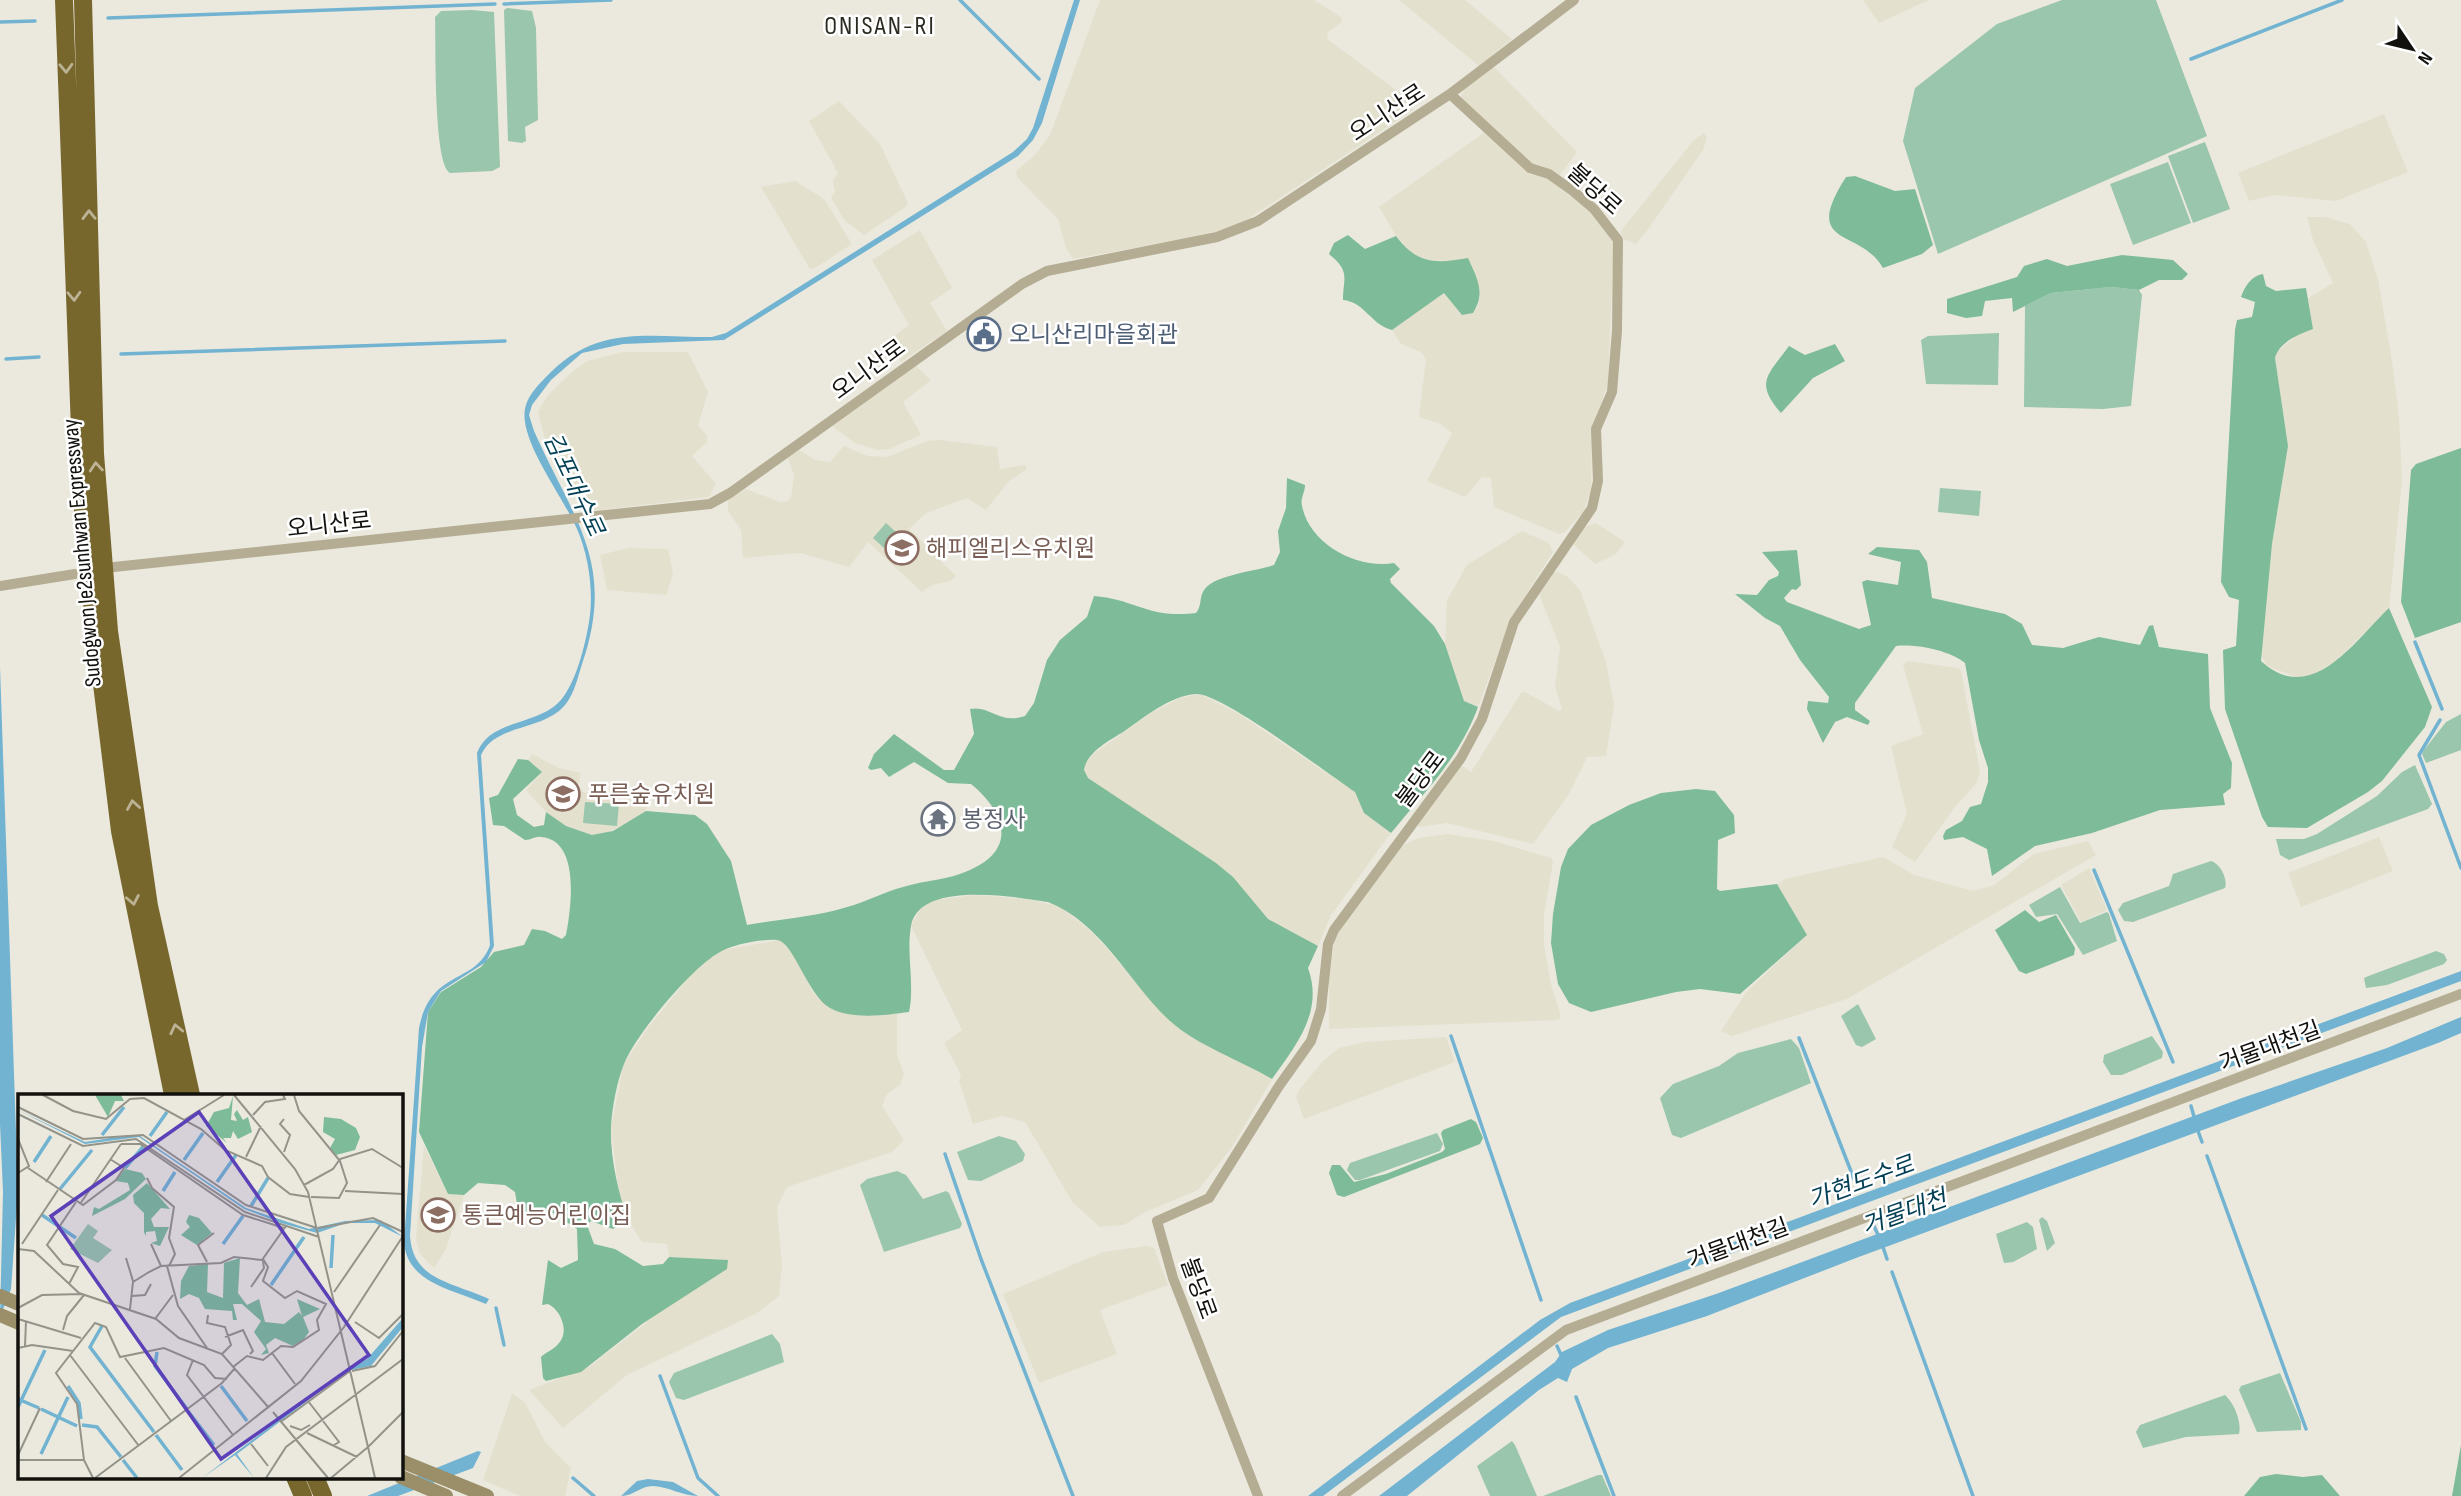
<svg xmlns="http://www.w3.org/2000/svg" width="2461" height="1496" viewBox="0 0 2461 1496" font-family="'Sofia Sans Condensed','Noto Sans KR',sans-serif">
	<rect width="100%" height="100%" fill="#ebe9de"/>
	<path fill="#e3e0cd" d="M1100 0H1314L1341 17 1342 22 1328 32 1327 39 1399 92 1413 110 1239 225 1191 238 1073 259 1066 248 1058 219 1017 177 1016 171 1035 155 1050 135Z
		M1399 0H1465L1512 39 1479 66Z
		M1863 0H1929L1879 23Z
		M1493 66 1577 152 1560 175 1534 165 1461 98 1464 89Z
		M839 101 880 144 908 203 906 207 864 235 845 221 831 198 835 192 833 181 838 173 809 121Z
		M2384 114 2408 172 2336 201 2275 195 2249 201 2238 173Z
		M1485 132 1589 208 1614 241 1608 384 1592 429 1591 491 1583 512 1565 532 1559 534 1494 507 1491 478 1482 477 1465 497 1427 481 1452 433 1440 424 1419 417 1426 359 1421 352 1401 344 1392 330 1444 293 1462 315 1473 313 1478 306 1480 296 1452 261 1429 260 1412 254 1396 236 1379 207Z
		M1704 133 1707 138 1703 150 1649 228 1636 244 1624 239 1620 232 1693 141Z
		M795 181 824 199 852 244 815 268 810 269 761 187Z
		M2307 217H2325L2350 224 2366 242 2378 279 2392 361 2399 416 2402 480 2389 608 2335 662 2313 676 2302 679 2267 666 2261 655 2272 544 2288 446 2275 358 2277 352 2298 334 2313 329 2308 298 2333 283 2313 240Z
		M920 230 952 288 930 303 947 331 901 362 888 340 909 325 872 260Z
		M623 352H688L708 392 698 425 707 436V442L692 456 716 484 709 497 601 510 581 509 544 436 538 412 547 396 574 370 587 361Z
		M915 365 931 380 903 402 921 435 889 449 878 450 855 443 832 426Z
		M939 440 997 447 1000 469 1025 465 1027 469 1009 481 986 510 967 498 926 513 909 529 956 576 950 581 932 585 922 592 868 542 849 567 800 553 743 558 741 530 728 511V500L746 489 780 502 788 501 791 497 794 475 788 458 799 450 815 460 830 462 844 446 868 456 887 457 927 441Z
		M1596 523 1625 542 1616 554 1595 564 1572 543 1584 527Z
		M1522 531 1549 543 1553 552 1512 616 1478 707 1464 701 1445 644 1447 600 1467 565Z
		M628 548 668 549 673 574 666 595 607 590 600 555Z
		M1557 572 1567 576 1580 590 1606 662 1614 705 1606 756 1587 757 1569 794 1533 844 1447 823 1420 827 1417 824 1461 765 1471 772 1521 693 1525 692 1559 711 1562 709 1555 686 1560 647 1539 594 1553 573Z
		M1908 661 1958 668 1961 671 1980 772 1976 784 1955 807 1915 862 1892 847 1907 814 1891 746 1923 734 1903 665Z
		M1200 694 1239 714 1355 792 1364 813 1391 833 1331 915 1318 946 1268 919 1246 897 1084 774 1085 765 1092 755 1149 714 1180 698Z
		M532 754 559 768 581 773 578 786 583 792 647 800 646 811 637 818 603 835H592L566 826 546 812 526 790 542 772 528 760Z
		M1448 834 1494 841 1551 858 1553 862 1544 915V944L1551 984 1561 1017 1558 1020 1329 1029V973L1335 939 1342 926 1399 848 1418 838Z
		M2379 837 2393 871 2301 907 2288 873Z
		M2088 841 2096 855 1847 999 1732 1036 1721 1031 1747 991 1807 935 1777 884 1785 879 1883 857 1914 875 1973 891 1994 885 2034 854Z
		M2089 868 2107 910 2081 922 2061 885Z
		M976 895 1029 899 1061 907 1093 933 1173 1023 1272 1079 1232 1147 1198 1190 1145 1212 1124 1225 1100 1227 1073 1203 1025 1122 1002 1116 973 1124 959 1081 961 1075 944 1043 962 1030 911 926 922 907 934 900Z
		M780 940 789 944 813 993 828 1007 866 1015 897 1014V1054L904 1074 900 1085 887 1094 882 1106 904 1140 892 1152 787 1187 777 1207 782 1265 779 1296 757 1313 627 1375 563 1428 529 1390 589 1367 727 1260 669 1257 667 1244 642 1242 628 1220 619 1194 611 1128 623 1065 647 1029 689 977 710 958 723 950Z
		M1446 1037 1455 1062 1304 1119 1296 1097 1299 1090 1322 1062 1339 1048 1365 1042Z
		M424 1146 448 1194 464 1195 445 1251 434 1268 419 1253 416 1239Z
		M1147 1246 1154 1248 1168 1285 1100 1310 1117 1354 1039 1383 1003 1294 1103 1252Z
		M512 1394 525 1402 545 1442 571 1468 565 1496H520L483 1480Z"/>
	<path fill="#99c6ac" d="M2062 0H2156L2207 136 1938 254 1903 141 1915 88 1997 24Z
		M507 8 532 11 536 28 538 120 525 127 526 141 522 143 508 141 504 10Z
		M472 10 494 12 500 167 492 171 450 173C433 164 436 41 435 17L441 11Z
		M2205 142 2230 209 2193 223 2168 156Z
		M2168 162 2191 223 2133 245 2110 184Z
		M2111 287 2139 290 2142 295 2131 406 2103 409 2024 407 2025 306 2051 293Z
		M1999 333 1998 385 1926 384 1921 340 1928 336Z
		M1940 488 1981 491 1979 516 1938 512Z
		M886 523 897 533 884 548 873 538Z
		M2461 714V750L2426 763 2422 754 2424 750 2446 722Z
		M2415 765 2432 804 2428 809 2289 860 2280 855 2276 839H2304L2317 834 2377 796 2402 772Z
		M585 802 619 804 617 826 583 823Z
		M2211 861C2221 864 2228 880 2225 888L2133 922 2124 921 2118 910 2123 903 2169 886 2173 874Z
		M2060 887 2080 923 2107 912 2109 914 2117 941 2083 955 2057 914 2036 917 2029 905Z
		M2436 951 2444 954 2447 960 2444 964 2387 985 2366 988 2364 978 2371 975Z
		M1858 1004 1876 1039 1862 1047 1856 1045 1841 1016Z
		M2152 1036 2163 1052 2162 1058 2122 1075H2111L2103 1062 2104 1055Z
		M1791 1039 1799 1048 1811 1083 1681 1138 1672 1135 1660 1098 1673 1084 1719 1066 1738 1053Z
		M1437 1133 1443 1144 1440 1151 1360 1180H1355L1347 1170 1350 1163Z
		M999 1136 1016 1141 1025 1154 1023 1161 981 1181 968 1180 957 1152Z
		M897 1171 906 1175 923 1199 946 1191 949 1193 962 1224 960 1228 884 1252 860 1185 867 1179Z
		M2042 1217 2047 1221 2055 1243 2047 1251 2039 1220Z
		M2027 1222 2033 1227 2037 1249 2013 1262 2004 1263 1996 1234Z
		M772 1334 780 1344 784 1362 684 1400 676 1398 669 1382 674 1373Z
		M2280 1373 2301 1422V1430L2257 1432 2239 1390 2241 1386Z
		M2225 1395C2234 1403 2242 1422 2239 1434L2186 1437 2143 1448 2136 1432 2140 1425Z
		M1512 1441 1515 1445 1537 1496H1490L1477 1466Z
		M1602 1475 1611 1496H1543L1598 1475Z"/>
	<path fill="#7dbb99" d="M1855 176 1895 191 1915 189 1933 245 1922 254 1883 268C1860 227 1800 249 1846 177Z
		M1348 235 1365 249 1396 236C1417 264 1435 264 1468 258 1477 278 1486 293 1473 313L1462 315 1444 293 1392 330C1371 325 1365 302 1343 300 1343 277 1351 272 1329 254L1334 243Z
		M2122 255 2173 260 2188 274 2182 280H2159L2139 290 2111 287 2051 293 2013 312 2012 298 1985 301 1982 316 1966 318 1947 313V299L2017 277 2024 266 2047 259 2067 266Z
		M2263 274 2266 286 2276 291 2306 288 2313 329C2299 334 2279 342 2275 358L2288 446 2272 544 2261 661C2312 708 2355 640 2389 608L2432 707 2425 727 2382 781 2368 792 2307 828 2268 827 2262 817 2225 709 2223 650 2236 646 2239 600 2229 597 2221 582 2235 330 2237 320 2252 317 2255 302 2241 297C2245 286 2251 276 2263 274Z
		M1835 344 1845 361 1813 378 1781 413C1754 382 1768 375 1789 346L1805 355Z
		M2461 448V622L2415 638 2401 602 2411 470 2416 464Z
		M1287 478 1305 485C1305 493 1300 498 1302 506 1310 545 1357 569 1394 563L1400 569 1390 579 1391 583 1434 626 1445 644 1464 701 1478 707C1460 757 1424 793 1391 833L1364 813 1355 792C1328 774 1222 693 1196 694 1170 696 1146 716 1126 730 1111 740 1087 751 1084 770L1088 778 1216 863 1233 877 1268 919 1318 946 1308 968C1324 1012 1296 1045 1272 1079 1240 1060 1198 1046 1170 1021 1129 983 1102 923 1048 902 1016 897 919 880 911 926 906 954 915 984 909 1012 886 1015 852 1020 830 1008 808 996 793 941 777 940 761 939 734 944 720 952 692 967 636 1034 624 1064 617 1081 612 1108 611 1127 610 1157 618 1192 628 1220L613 1229 591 1221 587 1225 594 1244 615 1249 643 1266 663 1264 669 1257 728 1260 727 1269 642 1324 581 1372 546 1381 543 1378 541 1357C546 1352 555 1349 559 1343 570 1331 560 1309 548 1304L542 1305 548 1260 561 1268 578 1260 577 1229 553 1213 527 1214 517 1204 515 1192 505 1185 478 1183 464 1195 448 1194 419 1132 428 1012 441 992 481 967 494 952 524 945 532 929 545 931 562 939 566 935C571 909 581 840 541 837 535 836 532 840 525 840L504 826 493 825 489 798 498 795 518 759 528 760 542 772 513 799 517 815 534 827 544 825 546 812 566 826 592 835 613 831 646 811 695 815 707 824 731 861 747 925C780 919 815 917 847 907 866 902 884 892 903 887 925 880 949 880 970 870 1019 848 1004 811 971 784L948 783 914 762 889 777 881 768 871 770 868 768 874 754 894 734 944 770H954L974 734 970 709C991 705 999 725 1025 716L1034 703 1047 660 1060 640 1087 617 1094 596C1135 599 1148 619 1196 613 1202 605 1199 600 1203 592 1210 575 1257 571 1274 565L1280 552 1278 531 1286 508Z
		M1877 547 1919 550 1927 562 1932 598 2005 614 2022 624 2032 645 2063 648 2099 637 2140 645 2149 626 2153 625 2159 647 2208 654 2210 708 2232 763 2231 788 2223 794 2225 805 2160 810 2092 833 2035 846 1992 876 1987 849 1963 837 1944 840 1943 836 1946 830 1962 821 1970 807 1981 804 1988 782V768L1979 740 1965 663C1948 650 1917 644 1896 646L1855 703V710L1870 721 1868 725 1847 717 1835 722 1823 743 1807 709 1808 701 1828 703 1829 697 1800 660 1780 626 1765 618 1735 594 1757 595 1769 580 1778 576 1779 572 1762 552 1797 550 1801 585 1796 590 1792 589 1784 598 1787 602 1859 629 1871 625 1862 582 1867 580 1898 585 1901 562 1868 554Z
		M1696 789 1715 791 1734 815 1735 833 1718 840 1717 889 1720 891 1777 884 1807 935 1740 994 1700 989 1676 992 1591 1012 1569 1003 1558 984 1551 943 1553 914 1561 867 1568 849 1591 825 1629 805 1661 793Z
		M2025 910 2039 922 2056 915 2075 948 2074 955 2026 974 2019 971 1995 930Z
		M1471 1119 1476 1122 1483 1138 1480 1144 1344 1197 1337 1195 1329 1173 1332 1165H1340L1354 1182 1386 1174 1442 1152 1445 1149 1441 1133 1443 1130Z
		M2461 1445V1496H2452Z
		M2276 1474 2303 1477 2322 1475 2340 1496H2244L2260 1477Z"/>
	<path fill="#71b3d1" d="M1074 0H1080L1042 123 1033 140 1018 156 724 340 623 344 582 353 551 380 532 405 529 415 534 431C573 519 617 563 582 664 577 680 573 700 559 711 536 730 494 726 481 755L494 946 486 962 441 991 428 1012 422 1047 410 1236C413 1281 453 1282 489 1299L486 1304C455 1290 407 1284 404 1242L419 1028C431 968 476 985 490 945L477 753C490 719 537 726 560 701 576 683 585 646 589 622 594 593 589 556 577 529 564 498 519 441 525 409 527 397 537 386 545 378 595 324 645 337 712 337L726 333 1013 152 1027 139 1033 128Z
		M0 667 18 1190 11 1289 0 1317 3 1192 0 1124Z
		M2461 971V981L1561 1317 1323 1496H1308L1540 1320 1570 1303Z
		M2461 1017V1033L2438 1043 1856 1258 1707 1316 1608 1348 1572 1369 1567 1382 1558 1378 1539 1390 1407 1496H1379L1555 1362 1562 1352 1608 1330 1716 1294 2242 1098 2387 1048Z
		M478 1451 481 1452 473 1468 398 1496H367Z
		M648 1479 673 1482 698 1496C682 1496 670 1487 653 1486 640 1486 634 1496 621 1496L637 1481Z"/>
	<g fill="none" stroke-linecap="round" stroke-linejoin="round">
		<path stroke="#71b3d1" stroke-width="3.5" d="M960 0 1039 79
			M504 4 611 0
			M108 18 495 4
			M0 22 35 21
			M2191 59 2342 0
			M121 354 505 341
			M6 359 39 357
			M2415 642 2442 709
			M2440 720 2419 755 2461 868
			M2094 870 2173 1062
			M1451 1036 1541 1300
			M1799 1038 1854 1179
			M2191 1106 2195 1120
			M2198 1131 2202 1142
			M945 1154 981 1259 1073 1496
			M2207 1156 2306 1429
			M1873 1224 1879 1237
			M1882 1244 1887 1259
			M1892 1272 1973 1496
			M496 1308 504 1345
			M1557 1346 1562 1357
			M660 1376 698 1478 718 1496
			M1576 1397 1614 1496
			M573 1478 594 1496"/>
		<path stroke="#b4ad93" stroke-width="10" d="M114 567 710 504 730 493 1022 284 1047 271 1217 237 1258 221 1450 94 1574 0
			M0 586 75 574
			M1258 1496 1173 1278 1157 1221 1209 1198 1279 1086 1311 1041 1321 1009 1328 944 1334 930 1461 758 1482 719 1514 622 1592 508 1598 481 1596 429 1612 392 1617 331 1618 240 1594 209 1573 191 1549 174 1530 168 1450 94
			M1342 1496 1566 1330 2461 994"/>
		<path stroke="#9a8f69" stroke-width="14" d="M0 1296 19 1304
			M0 1315 19 1323
			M401 1461 487 1496
			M401 1477 446 1496"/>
		<path stroke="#78672c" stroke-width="18" d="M64 0 84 537 120 831 173 1095
			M83 0 95 454 109 631 149 906 191 1095
			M295 1477 303 1496
			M315 1477 323 1496"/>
	</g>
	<defs><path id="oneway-chevron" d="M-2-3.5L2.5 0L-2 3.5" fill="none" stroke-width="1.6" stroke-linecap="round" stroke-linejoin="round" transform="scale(1.75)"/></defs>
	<g stroke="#bcb396">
		<use href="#oneway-chevron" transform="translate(66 68) rotate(88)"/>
		<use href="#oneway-chevron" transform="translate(89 215) rotate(-91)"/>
		<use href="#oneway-chevron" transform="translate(74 296) rotate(88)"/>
		<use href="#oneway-chevron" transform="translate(96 467) rotate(-95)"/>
		<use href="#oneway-chevron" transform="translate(133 805) rotate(-99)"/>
		<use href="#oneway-chevron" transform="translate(133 900) rotate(79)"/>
		<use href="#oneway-chevron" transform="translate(176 1029) rotate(-103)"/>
	</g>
	<defs>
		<symbol id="civic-ring" viewBox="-11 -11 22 22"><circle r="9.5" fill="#fff" stroke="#5c6f8a" stroke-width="1.5"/><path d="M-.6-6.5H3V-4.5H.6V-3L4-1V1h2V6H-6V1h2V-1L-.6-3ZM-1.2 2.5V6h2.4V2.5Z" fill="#5c6f8a"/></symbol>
		<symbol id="school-ring" viewBox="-11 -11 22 22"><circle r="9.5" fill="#fff" stroke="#8d6e63" stroke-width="1.5"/><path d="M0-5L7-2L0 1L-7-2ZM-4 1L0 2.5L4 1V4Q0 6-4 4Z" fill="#8d6e63"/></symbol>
		<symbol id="temple-ring" viewBox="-11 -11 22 22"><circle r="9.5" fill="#fff" stroke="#6b7280" stroke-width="1.5"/><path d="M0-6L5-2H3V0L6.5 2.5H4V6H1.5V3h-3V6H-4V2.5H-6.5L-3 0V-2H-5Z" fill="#6b7280"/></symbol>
	</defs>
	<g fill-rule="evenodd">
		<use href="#civic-ring" x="965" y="315" width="38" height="38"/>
		<use href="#school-ring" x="883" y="529" width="38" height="38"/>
		<use href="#school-ring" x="544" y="775" width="38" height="38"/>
		<use href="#temple-ring" x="919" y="800" width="38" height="38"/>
		<use href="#school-ring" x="419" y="1196" width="38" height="38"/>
	</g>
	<g text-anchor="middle" stroke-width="5" stroke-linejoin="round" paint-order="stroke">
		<g font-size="23" fill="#12110d" stroke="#fff">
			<text transform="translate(1387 112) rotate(-33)" y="8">오니산로</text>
			<text transform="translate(1595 189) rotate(42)" y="8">불당로</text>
			<text transform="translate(868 369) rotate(-36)" y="8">오니산로</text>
			<text transform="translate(329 524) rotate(-6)" y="8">오니산로</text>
			<text transform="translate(81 553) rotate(-95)" y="8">Sudogwon Je2sunhwan Expressway</text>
			<text transform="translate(1420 779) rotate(-53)" y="8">불당로</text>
			<text transform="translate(2270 1046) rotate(-20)" y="8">거물대천길</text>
			<text transform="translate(1738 1243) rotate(-20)" y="8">거물대천길</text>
			<text transform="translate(1199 1288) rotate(70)" y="8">불당로</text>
		</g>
		<g font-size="23" fill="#4e5e75" stroke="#fff" text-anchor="start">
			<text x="1009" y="342">오니산리마을회관</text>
		</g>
		<g font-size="23" fill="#785e54" stroke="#fff" text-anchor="start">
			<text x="926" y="556">해피엘리스유치원</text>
			<text x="588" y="802">푸른숲유치원</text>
			<text x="462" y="1223">통큰예능어린이집</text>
		</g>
		<g font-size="23" fill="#5b616d" stroke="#fff" text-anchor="start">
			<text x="962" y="827">봉정사</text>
		</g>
		<g font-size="24" font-style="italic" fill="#023f54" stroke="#fff">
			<text transform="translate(574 484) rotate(65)" y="8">김포대수로</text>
			<text transform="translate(1861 1182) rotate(-20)" y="8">가현도수로</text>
			<text transform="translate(1904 1212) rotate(-20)" y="8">거물대천</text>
		</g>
		<g font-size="26" letter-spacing="2" fill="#2c2b22" stroke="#fff">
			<text x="880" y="34">ONISAN-RI</text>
		</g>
	</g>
	<g transform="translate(18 1094)">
		<rect width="385" height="385" fill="#ebe9de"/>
		<path d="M70 130 80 137 75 144 94 156 80 169 52 155Z" fill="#99c6ac"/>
		<path d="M77 1H103L106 7H97L90 23ZM215 2 213 26 219 27 216 20 219 16 225 26 230 23 234 38 220 45 215 37 213 44H205L209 49 188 32 196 18 211 14ZM306 23 323 25 338 34 342 43 337 56 318 61 312 54 317 45 305 38ZM107 75 124 79 128 85 107 105 74 122 76 113 81 115 112 96 110 89 98 87ZM129 89 152 115 143 114 133 125 136 133H151L142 152 133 149 139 147 137 137 128 138V142L126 138V119L116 109 115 101ZM171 121 181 124 194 139 179 151 163 141 172 133 168 128ZM222 164 220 199 229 211 241 205 247 228 266 230 281 218 284 222 279 205 302 215 285 223 291 238 286 245 275 252 257 244 248 251 251 259 243 261 248 255 236 238 243 227 224 210H215L219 226H215L214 217 187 215 181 204 171 200 162 205 163 187 171 172 190 170 189 198 205 204 206 169Z" fill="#7dbb99"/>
		<path d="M0 16 67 48 111 41 122 42 228 114 291 135 327 127 362 126 385 143 357 129H328L299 139 263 129 226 115 121 43 67 50ZM385 224V233L353 272 329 277 219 360 236 384 217 361 184 384 320 281 349 265Z" fill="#71b3d1"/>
		<path fill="none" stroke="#71b3d1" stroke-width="3.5" d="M84 41 106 13M132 42 149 18M166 66 185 39M16 68 33 42M107 74 125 53M199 88 218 61M42 95 74 56M145 97 157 78M233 112 250 84M24 121 58 144M205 150 225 122M313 174 315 141M253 191 286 143M84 232 72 253 136 338M139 258 137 272 169 315M50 292 61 309 63 325M203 292 229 327M0 305 21 314M0 313 27 256M23 315 59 332M170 317 196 351M64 331 79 333 103 363M138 341 164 376M23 360 50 303M105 366 119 384"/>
		<path fill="none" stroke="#94938a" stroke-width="2" d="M25 1 55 17 88 25 112 5 126 4 183 35 207 56 244 72 250 83 272 100 291 103M216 1 277 75 290 98 350 353M276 1 281 17 322 67 329 89 321 104 293 103M0 13 65 45 125 41 228 111 299 134M0 20 65 52 118 45 227 118 301 143M235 21 247 8 267 5 265 1M166 26 206 1M0 45 11 72 0 79M103 50H122L225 121 266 134M266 58 272 41 262 30 266 25M228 63 243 32M10 74 65 111 98 86 106 74 92 65M129 84 134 94 156 113 151 144 157 160 151 172M28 88 53 50M286 91 315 75 322 65 354 55 385 74M327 97 385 100M62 110 103 50M300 134 355 124 385 138M4 150 40 96M133 150 143 172M0 155 16 157 61 199 138 225 161 244 204 260 251 314M108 164 115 187M189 168 180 151 196 139M149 172 160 212 189 254M51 190 60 173 45 170 29 151 58 108M233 193 246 174 245 167M316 198 362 131M114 202 127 201 133 190M0 214 24 201 64 200M112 215 115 188 131 178 143 172 203 169 216 163 244 166 268 132M190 221 189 229 207 233 213 251 204 260M0 225 63 244M137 225 155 201M337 228 361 244 385 220M45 236 49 222 66 201M207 243 225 236 235 257 232 260M7 252 8 227M0 254 14 251 55 257M254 259 277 290M52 261 121 352M107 264 153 327M175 266 169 281 215 341M215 273 229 262 245 266 263 252 275 253 301 236 299 226 308 210 279 197 267 204 245 187 250 173 245 165M334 277 357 272 385 237M290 307 304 325M255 318 310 384M264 327 332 277M305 327 321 348 316 351M272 332 283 336 292 331M289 339 339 363M233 350 250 372M0 361 22 314M0 366H66L75 384M66 366 59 310 38 279 77 229 88 233 102 263 146 254 186 271 197 284 209 285M77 384 204 289 217 274M161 384 283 287 326 233 385 142M248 384 268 353 385 265M313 384 350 353M357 384 350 353 385 318"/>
		<path fill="#5b40b8" fill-opacity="0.15" stroke="#5b40b8" stroke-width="3.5" d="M181 18 351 261 203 365 33 122Z"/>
		<rect width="385" height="385" fill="none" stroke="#12110d" stroke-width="3.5"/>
	</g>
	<g transform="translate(2412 49) rotate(125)" stroke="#ffffff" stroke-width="5" paint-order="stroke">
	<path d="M0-5L12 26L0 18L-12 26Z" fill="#12110d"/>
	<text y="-10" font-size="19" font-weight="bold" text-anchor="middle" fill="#12110d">N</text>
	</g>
</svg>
